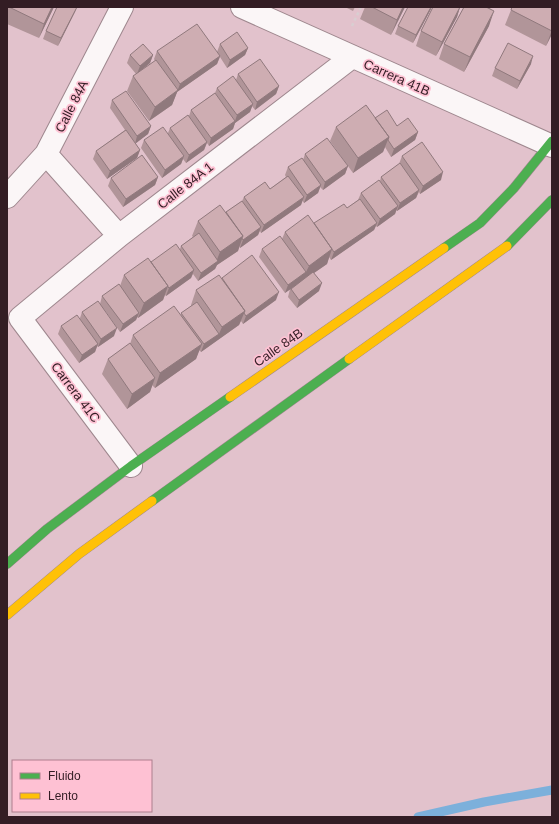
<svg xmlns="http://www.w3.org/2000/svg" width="559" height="824" viewBox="0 0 559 824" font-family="Helvetica,sans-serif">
	<rect width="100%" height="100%" fill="#e2c2cc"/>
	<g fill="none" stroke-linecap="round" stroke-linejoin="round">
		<path stroke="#7cb0db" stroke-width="9" d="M418 817 484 802 552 790"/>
		<defs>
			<path id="street" d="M242 7 552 146
				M46 154 119 236
				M7 197 46 154 122 7
				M131 466 20 318 119 236 352 57"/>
			<path id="fast" d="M507 246 552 200
				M444 248 480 223 514 188 552 141
				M152 501 349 359
				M7 564 47 529 131 466 230 397"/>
			<path id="slow" d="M349 359 507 246
				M230 397 444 248
				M7 615 79 554 152 501"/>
		</defs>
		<use href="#street" stroke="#9e878e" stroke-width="24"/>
		<use href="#fast" stroke="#9e878e" stroke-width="10"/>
		<use href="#slow" stroke="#9e878e" stroke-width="10"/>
		<path stroke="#d8ced1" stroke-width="2.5" stroke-dasharray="3 3" stroke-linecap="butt" d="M352 26 361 7"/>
		<use href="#street" stroke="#fbf6f7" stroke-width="22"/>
		<use href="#fast" stroke="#4caf50" stroke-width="9"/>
		<use href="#slow" stroke="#ffc107" stroke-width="9"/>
	</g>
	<path fill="#b19599" d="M8 7H54L39 38 7 24V9Z
		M57 7H77L58 46 43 39 46 31Z
		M345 7H355L353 11Z
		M365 7H405L391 35 360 19Z
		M433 7H460L457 17 436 56 416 46 421 31Z
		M464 7H491L490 9 489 26 464 72 439 59 444 44Z
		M552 7V34L546 46 505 25 511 10Z
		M431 9 413 43 395 34 398 26Z
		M220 44 248 48 245 55 227 68 220 57 217 64 177 92 172 105 149 121 127 91 133 76 136 74 127 63 130 55H153L150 63 140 71 155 61 154 59 157 51 217 52Z
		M531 64 517 89 492 76 495 68Z
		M238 74 279 86 276 94 255 110 252 106 250 112 235 123 233 129 209 146 207 143 204 150 186 163 183 159 181 164 162 178 141 148 144 140 168 133 170 128 189 116 191 110 215 93 217 88 236 80Z
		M112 100 151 126 148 134 135 143 140 150 137 158 107 179 93 159 96 151 125 130 110 108Z
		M375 118 418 132 415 140 391 157 385 147 383 152 353 173 330 141 336 127Z
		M305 154 348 166 345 174 323 190 320 187 318 193 304 203 302 200 301 205 261 233 260 231 258 235 240 248 239 246 238 251 217 265 215 269 198 281 193 274 191 278 166 296 165 295 163 300 138 318 137 317 136 320 120 332 104 309 114 336 98 347 97 346 95 352 79 363 58 334 61 326 80 318 82 312 100 304 102 296 120 286 124 275 151 262 180 249 181 246 193 237 192 236 198 221 226 212 242 201 244 197 270 189 286 177 285 175 288 167 303 160Z
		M402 156 441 180 420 194 419 192 416 198 397 211 396 210 395 214 377 227 376 226 374 230 331 260 329 257 327 264 314 273 319 291 297 308 288 297 290 289 285 293 259 257 262 249 282 239 285 232 314 223 347 208 358 200 361 193 380 181 381 177 399 164Z
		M158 177 155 185 123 207 108 186 111 178Z
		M222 278 276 300 243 324 241 321 239 325 201 352 199 350 196 359 155 388 152 385 150 392 127 409 102 374 108 359 130 344 133 335 181 315V313L191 306V305L196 290Z"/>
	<path fill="#90797d" d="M52 7H54L39 38 44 24Z
		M77 7 75 12 58 46 61 38Z
		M403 7H405L391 35 397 20Z
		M431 7H432L431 9 413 43 416 35Z
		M460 7 457 17 436 56 442 42Z
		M494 11 489 26 464 72 470 57Z
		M552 30V34L546 46Z
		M248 48 245 55 227 68 230 60Z
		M153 55 150 63 137 74 140 66Z
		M220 56 217 64 177 92 180 84Z
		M533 56 531 64 517 89 520 81Z
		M279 86 276 94 255 110 257 102Z
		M178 90 172 105 149 121 155 107Z
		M253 104 250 112 235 123 233 129 209 146 211 138 235 121 237 115Z
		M151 126 148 134 135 144 137 136Z
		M418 132 415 140 391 157 394 149Z
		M389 137 383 152 353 173 358 158Z
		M207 142 204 150 186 163 189 155Z
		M140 150 137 158 107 179 110 171Z
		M184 156 181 164 162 178 165 170Z
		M348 166 345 174 323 190 325 182Z
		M443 172 441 180 420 194 423 186Z
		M158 177 155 185 123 207 126 199Z
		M321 185 318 193 304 203 307 195Z
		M419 190 416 198 397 211 400 203Z
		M304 197 301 205 261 233 264 225Z
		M398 206 395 214 377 227 380 219Z
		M377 223 374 230 331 260 334 252Z
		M261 227 258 235 240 248 243 240Z
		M243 236 238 251 217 265 215 269 198 281 201 273 216 262 220 252Z
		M332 249 327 264 285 293 288 285 306 272 309 266Z
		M194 270 191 278 166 296 169 288Z
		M322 283 319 291 297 308 299 300Z
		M168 286 163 300 138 318 144 303Z
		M279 292 276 300 243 324 246 316Z
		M245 311 239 325 201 352 204 344 219 334 222 327Z
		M139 313 136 320 120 332 123 324Z
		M117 328 114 336 98 347 101 339Z
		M98 344 95 352 79 363 82 355Z
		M202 344 196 359 155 388 160 373Z
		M155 378 150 392 127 409 132 394Z"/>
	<path fill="#ceadb2" stroke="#90797d" d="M9 7H52L44 24Z
		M57 7H77L61 38 46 31Z
		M372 7H403L397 20Z
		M408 7H431L416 35 398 26Z
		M433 7H460L442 42 421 31Z
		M464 7H486L494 11 470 57 444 44Z
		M512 7H552V31L511 10Z
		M197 24 220 56 180 84 157 51Z
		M237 32 248 48 230 60 220 44Z
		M508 43 533 56 520 81 495 68Z
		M143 44 153 55 140 66 130 55Z
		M260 59 279 86 257 102 238 74Z
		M156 60 178 90 155 107 133 76Z
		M233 76 253 104 237 115 217 88Z
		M126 91 151 126 137 136 112 100Z
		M215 93 235 121 211 138 191 110Z
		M366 105 389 137 358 158 336 127Z
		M387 110 397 126 408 118 418 132 394 149 388 140 389 137 375 118Z
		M188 115 207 142 189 155 170 128Z
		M163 127 184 156 165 170 144 140Z
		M126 130 140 150 110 171 96 151Z
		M327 138 348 166 325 182 305 154Z
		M422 142 443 172 423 186 402 156Z
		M142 155 158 177 126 199 111 178Z
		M302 158 321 185 307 195 288 167Z
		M400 163 419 190 400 203 381 177Z
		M288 176 304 197 264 225 244 197 265 182 270 189Z
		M379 180 398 206 380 219 361 193Z
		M360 199 377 223 334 252 314 223 344 204 347 208Z
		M242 201 261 227 243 240 242 238 243 236 226 212Z
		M220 205 243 236 220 252 198 221Z
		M308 215 332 249 309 266 285 232Z
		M199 233 218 261 201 273 181 246Z
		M280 236 306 272 288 285 262 249Z
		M176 244 194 270 169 288 168 287V286L151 262Z
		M252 255 279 292 246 316 244 313 245 311 222 278Z
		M148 258 168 286 144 303 124 275Z
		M313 272 322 283 299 300 291 289Z
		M219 275 245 311 222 327 196 290Z
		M119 284 139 313 123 324 102 296Z
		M98 301 117 328 101 339 82 312Z
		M197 302 219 334 204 344 181 313Z
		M174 306 202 344 160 373 133 335Z
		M77 315 98 344 82 355 61 326Z
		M130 343 155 378 132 394 108 359Z"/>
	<g text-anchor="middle" stroke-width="3.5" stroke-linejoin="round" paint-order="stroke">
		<g font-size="13" fill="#331d24" stroke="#fec1d3">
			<text transform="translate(397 77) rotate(24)" y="5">Carrera 41B</text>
			<text transform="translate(71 106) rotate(-63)" y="5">Calle 84A</text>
			<text transform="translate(185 185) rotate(-38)" y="5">Calle 84A 1</text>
			<text transform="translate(278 347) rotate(-35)" y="5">Calle 84B</text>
			<text transform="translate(76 392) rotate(53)" y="5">Carrera 41C</text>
		</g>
	</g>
	<rect width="559" height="824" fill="none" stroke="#331d24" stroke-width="16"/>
	<rect x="12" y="760" width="140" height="52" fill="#fec1d3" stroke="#ad7f8d"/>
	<rect x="20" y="773" width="20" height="6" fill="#4caf50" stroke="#ad7f8d"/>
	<text x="48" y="780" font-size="12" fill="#331d24">Fluido</text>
	<rect x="20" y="793" width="20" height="6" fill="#ffc107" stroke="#ad7f8d"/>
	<text x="48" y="800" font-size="12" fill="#331d24">Lento</text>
</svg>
